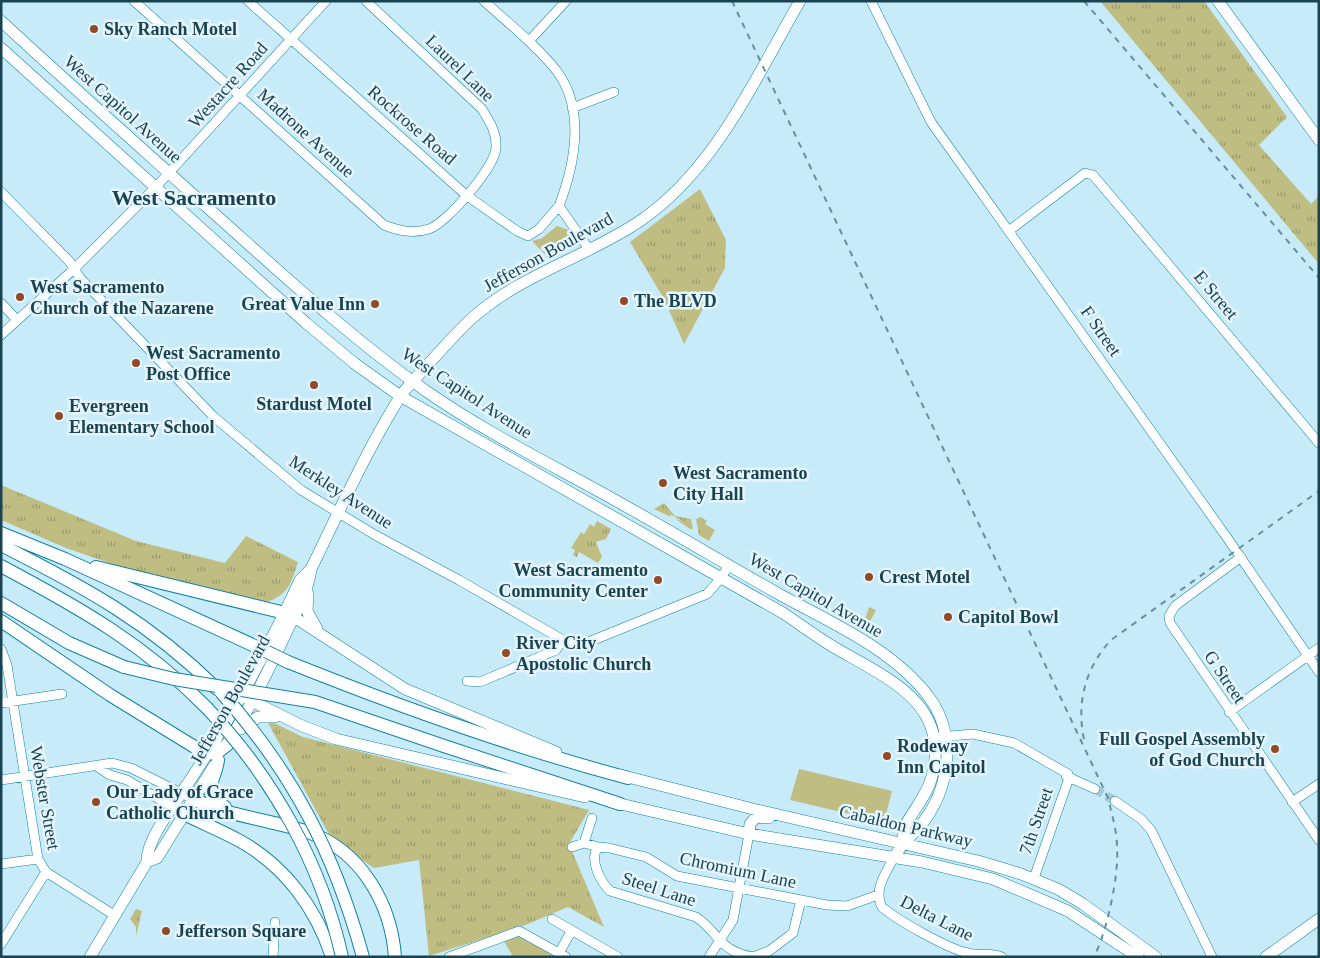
<svg xmlns="http://www.w3.org/2000/svg" width="1320" height="958" viewBox="0 0 1320 958" font-family="Georgia,serif">
	<defs>
		<pattern id="grass-tufts" width="24" height="20" patternUnits="userSpaceOnUse" patternTransform="scale(1.25)"><rect width="24" height="20" fill="#bfbd82"/><path d="M3 7l-1-3M5 7V3M7 7l1-3M15 17l-1-3M17 17v-4M19 17l1-3" fill="none" stroke="#9a9b6d"/></pattern>
	</defs>
	<rect width="100%" height="100%" fill="#c8ebfa"/>
	<path fill="url(#grass-tufts)" d="M1100 1H1204L1287 117 1259 145 1311 204 1319 196V264Z
		M700 189 726 240 725 268 684 344 664 299 630 242Z
		M1 485 136 541 225 563 246 536 298 562C291 583 289 595 266 602L121 567 66 548 1 520Z
		M664 503 675 516 691 519 693 529H690L676 519 684 522 670 514 671 517 654 509Z
		M701 517 707 521 705 524 715 530 709 541 699 535 696 519Z
		M597 521 611 529 606 539 596 542 602 557 598 563 579 552 577 557 573 555 575 550 571 548 581 532 584 534 590 524 594 527Z
		M869 607 876 610 865 631 862 629Z
		M266 719 303 737 589 810 569 844 604 927 568 907 523 926 429 956 419 860 374 868 332 840Z
		M136 909 142 911 136 936V927L130 919Z"/>
	<path fill="#bfbd82" d="M557 226 569 230 571 240 545 254 532 241 542 238Z
		M799 769 892 791 884 822 790 800Z
		M518 935 558 957H513L504 941Z"/>
	<g fill="none" stroke-linecap="round" stroke-linejoin="round">
		<path stroke="#a5c9d8" stroke-width="9" stroke-dasharray="9 4.5" stroke-linecap="butt" d="M1095 789 1115 801"/>
		<defs>
			<path id="minor" d="M134 1 384 225C399 231 413 234 429 229 447 223 495 167 496 148 497 133 490 122 482 109L366 1
				M248 1 466 195 517 231 528 236 539 229 559 206
				M484 1C508 23 535 44 556 70 586 109 575 164 559 206L589 249
				M871 1 931 122 1228 539 1319 672
				M529 41 566 1
				M572 108 614 92
				M1 192 69 261 80 278 214 417 301 490 375 535 459 580 563 640 573 644 586 643 707 594 721 578 729 565
				M1010 230 1085 173 1093 175 1319 443
				M1 303 17 320
				M1 335 74 269 155 188 326 1
				M1241 557 1175 606 1169 616 1170 623 1319 840
				M1 649 7 665 38 859 46 872 114 915
				M467 681 480 682 556 650 563 640
				M1 703 62 694
				M1229 712 1319 648
				M939 737 973 734 1014 743 1068 774 1069 778 1034 878
				M98 767 110 775 127 780 184 814
				M1066 776 1095 789
				M1 780 112 763 131 768 193 799
				M1115 801 1141 819 1151 830 1212 957
				M1292 802 1319 784
				M584 843 592 818
				M572 847 584 843 598 847
				M894 857C886 873 873 890 882 907 897 920 948 949 968 953 980 956 991 952 1002 957
				M1 864 38 859
				M552 919 618 957
				M1 944 46 872
				M559 953 572 930
				M273 957 275 922
				M449 957 519 931 566 957
				M709 957 733 920 749 834
				M753 957C718 951 719 932 696 917L610 891C600 881 589 860 598 847L609 848 646 857 677 876 827 905 847 906 878 895
				M753 957 769 951 793 933 801 900"/>
			<path id="major" d="M1218 1 1319 140
				M1 21C69 84 139 146 208 208 279 271 348 336 426 391 482 430 544 461 604 494 662 526 719 560 777 593 829 622 892 648 929 697 963 742 946 811 902 843
				M1 48 306 323 354 363 400 396 783 613C801 625 818 638 837 649 887 678 951 704 932 776 928 794 914 809 905 826 903 831 904 838 902 844 900 849 897 853 894 857
				M308 594 307 611 317 629
				M294 617 405 689 556 752
				M242 696 300 725 336 739 585 797
				M241 729 258 717H275
				M227 744C250 708 269 670 287 631 297 610 308 592 311 569
				M620 775 757 810 978 861 1021 874 1058 889 1083 904 1156 957
				M612 802 749 834 922 862 993 879 1068 911 1138 957
				M749 834 750 824 756 817 769 818
				M147 862 157 858 214 766
				M90 957 147 862C146 842 169 812 180 795 227 727 265 655 300 580L311 569C339 512 366 451 400 397 405 388 415 380 422 371 438 354 453 336 470 320 519 275 585 258 640 221 716 169 755 78 800 1
				M1266 957 1319 919"/>
			<path id="highway" d="M1 533 65 559 257 647
				M1 545C86 588 149 622 217 689
				M1 566C80 608 144 644 207 708
				M96 567 285 613 294 617
				M1 603 69 643 124 667
				M1 621 110 695 206 754 218 752 228 744
				M288 662C400 707 512 747 628 778
				M444 746 620 804
				M218 760C215 783 199 792 225 807
				M193 799C229 816 270 820 308 832 361 851 391 903 395 957
				M184 814C202 823 222 831 240 841 285 866 316 908 332 957"/>
		</defs>
		<use href="#minor" stroke="#0f82a5" stroke-width="10"/>
		<use href="#major" stroke="#0f82a5" stroke-width="12"/>
		<use href="#highway" stroke="#0f82a5" stroke-width="14"/>
		<use href="#minor" stroke="#fff" stroke-width="9"/>
		<use href="#major" stroke="#fff" stroke-width="11"/>
		<use href="#highway" stroke="#fff" stroke-width="12"/>
		<path stroke="#698f9e" stroke-width="2" stroke-dasharray="6 6" stroke-linecap="butt" d="M732 1 1108 798C1112 815 1117 831 1117 848 1119 876 1107 931 1094 957
			M1084 1 1319 278
			M1084 739C1076 702 1086 667 1111 640L1319 491"/>
		<defs>
			<path id="highway-bridge" d="M257 647 288 662
				M124 667 174 679 315 702 444 746
				M221 692C293 773 334 852 363 957
				M207 708C273 778 321 863 342 957"/>
		</defs>
		<use href="#highway-bridge" stroke="#0f82a5" stroke-width="14" stroke-linecap="butt"/>
		<use href="#highway-bridge" stroke="#fff" stroke-width="12"/>
	</g>
	<g fill="#914a25" stroke="#e4f5fd" stroke-width="2">
		<circle cx="94" cy="29" r="5"/>
		<circle cx="20" cy="297" r="5"/>
		<circle cx="624" cy="301" r="5"/>
		<circle cx="375" cy="304" r="5"/>
		<circle cx="136" cy="363" r="5"/>
		<circle cx="314" cy="385" r="5"/>
		<circle cx="59" cy="416" r="5"/>
		<circle cx="663" cy="483" r="5"/>
		<circle cx="869" cy="577" r="5"/>
		<circle cx="658" cy="580" r="5"/>
		<circle cx="948" cy="617" r="5"/>
		<circle cx="506" cy="653" r="5"/>
		<circle cx="1275" cy="749" r="5"/>
		<circle cx="887" cy="756" r="5"/>
		<circle cx="96" cy="802" r="5"/>
		<circle cx="166" cy="931" r="5"/>
	</g>
	<g text-anchor="middle" stroke-width="5" stroke-linejoin="round" paint-order="stroke">
		<g font-size="18" font-weight="bold" fill="#1a4352" stroke="#e4f5fd" text-anchor="start">
			<text x="104" y="35">Sky Ranch Motel</text>
			<text x="30" y="293">West Sacramento<tspan x="30" dy="21">Church of the Nazarene</tspan></text>
			<text x="634" y="307">The BLVD</text>
			<text x="365" y="310" text-anchor="end">Great Value Inn</text>
			<text x="146" y="359">West Sacramento<tspan x="146" dy="21">Post Office</tspan></text>
			<text x="314" y="410" text-anchor="middle">Stardust Motel</text>
			<text x="69" y="412">Evergreen<tspan x="69" dy="21">Elementary School</tspan></text>
			<text x="673" y="479">West Sacramento<tspan x="673" dy="21">City Hall</tspan></text>
			<text x="648" y="576" text-anchor="end">West Sacramento<tspan x="648" dy="21">Community Center</tspan></text>
			<text x="879" y="583">Crest Motel</text>
			<text x="958" y="623">Capitol Bowl</text>
			<text x="516" y="649">River City<tspan x="516" dy="21">Apostolic Church</tspan></text>
			<text x="1265" y="745" text-anchor="end">Full Gospel Assembly<tspan x="1265" dy="21">of God Church</tspan></text>
			<text x="897" y="752">Rodeway<tspan x="897" dy="21">Inn Capitol</tspan></text>
			<text x="106" y="798">Our Lady of Grace<tspan x="106" dy="21">Catholic Church</tspan></text>
			<text x="176" y="937">Jefferson Square</text>
		</g>
		<g font-size="18" fill="#1a4352" stroke="#e4f5fd">
			<text transform="translate(460 68) rotate(44)" y="6">Laurel Lane</text>
			<text transform="translate(228 85) rotate(-48)" y="6">Westacre Road</text>
			<text transform="translate(123 109) rotate(42)" y="6">West Capitol Avenue</text>
			<text transform="translate(412 125) rotate(41)" y="6">Rockrose Road</text>
			<text transform="translate(306 133) rotate(42)" y="6">Madrone Avenue</text>
			<text transform="translate(548 252) rotate(-29)" y="6">Jefferson Boulevard</text>
			<text transform="translate(1216 295) rotate(50)" y="6">E Street</text>
			<text transform="translate(1101 331) rotate(55)" y="6">F Street</text>
			<text transform="translate(467 393) rotate(33)" y="6">West Capitol Avenue</text>
			<text transform="translate(341 492) rotate(33)" y="6">Merkley Avenue</text>
			<text transform="translate(816 595) rotate(30)" y="6">West Capitol Avenue</text>
			<text transform="translate(1225 677) rotate(56)" y="6">G Street</text>
			<text transform="translate(230 700) rotate(-61)" y="6">Jefferson Boulevard</text>
			<text transform="translate(45 798) rotate(80)" y="6">Webster Street</text>
			<text transform="translate(1036 821) rotate(-71)" y="6">7th Street</text>
			<text transform="translate(906 826) rotate(13)" y="6">Cabaldon Parkway</text>
			<text transform="translate(738 870) rotate(12)" y="6">Chromium Lane</text>
			<text transform="translate(659 889) rotate(18)" y="6">Steel Lane</text>
			<text transform="translate(937 918) rotate(27)" y="6">Delta Lane</text>
		</g>
		<g font-size="22" font-weight="bold" fill="#1a4352" stroke="#e4f5fd">
			<text x="194" y="205">West Sacramento</text>
		</g>
	</g>
	<rect width="1320" height="958" fill="none" stroke="#1a4352" stroke-width="5"/>
</svg>
